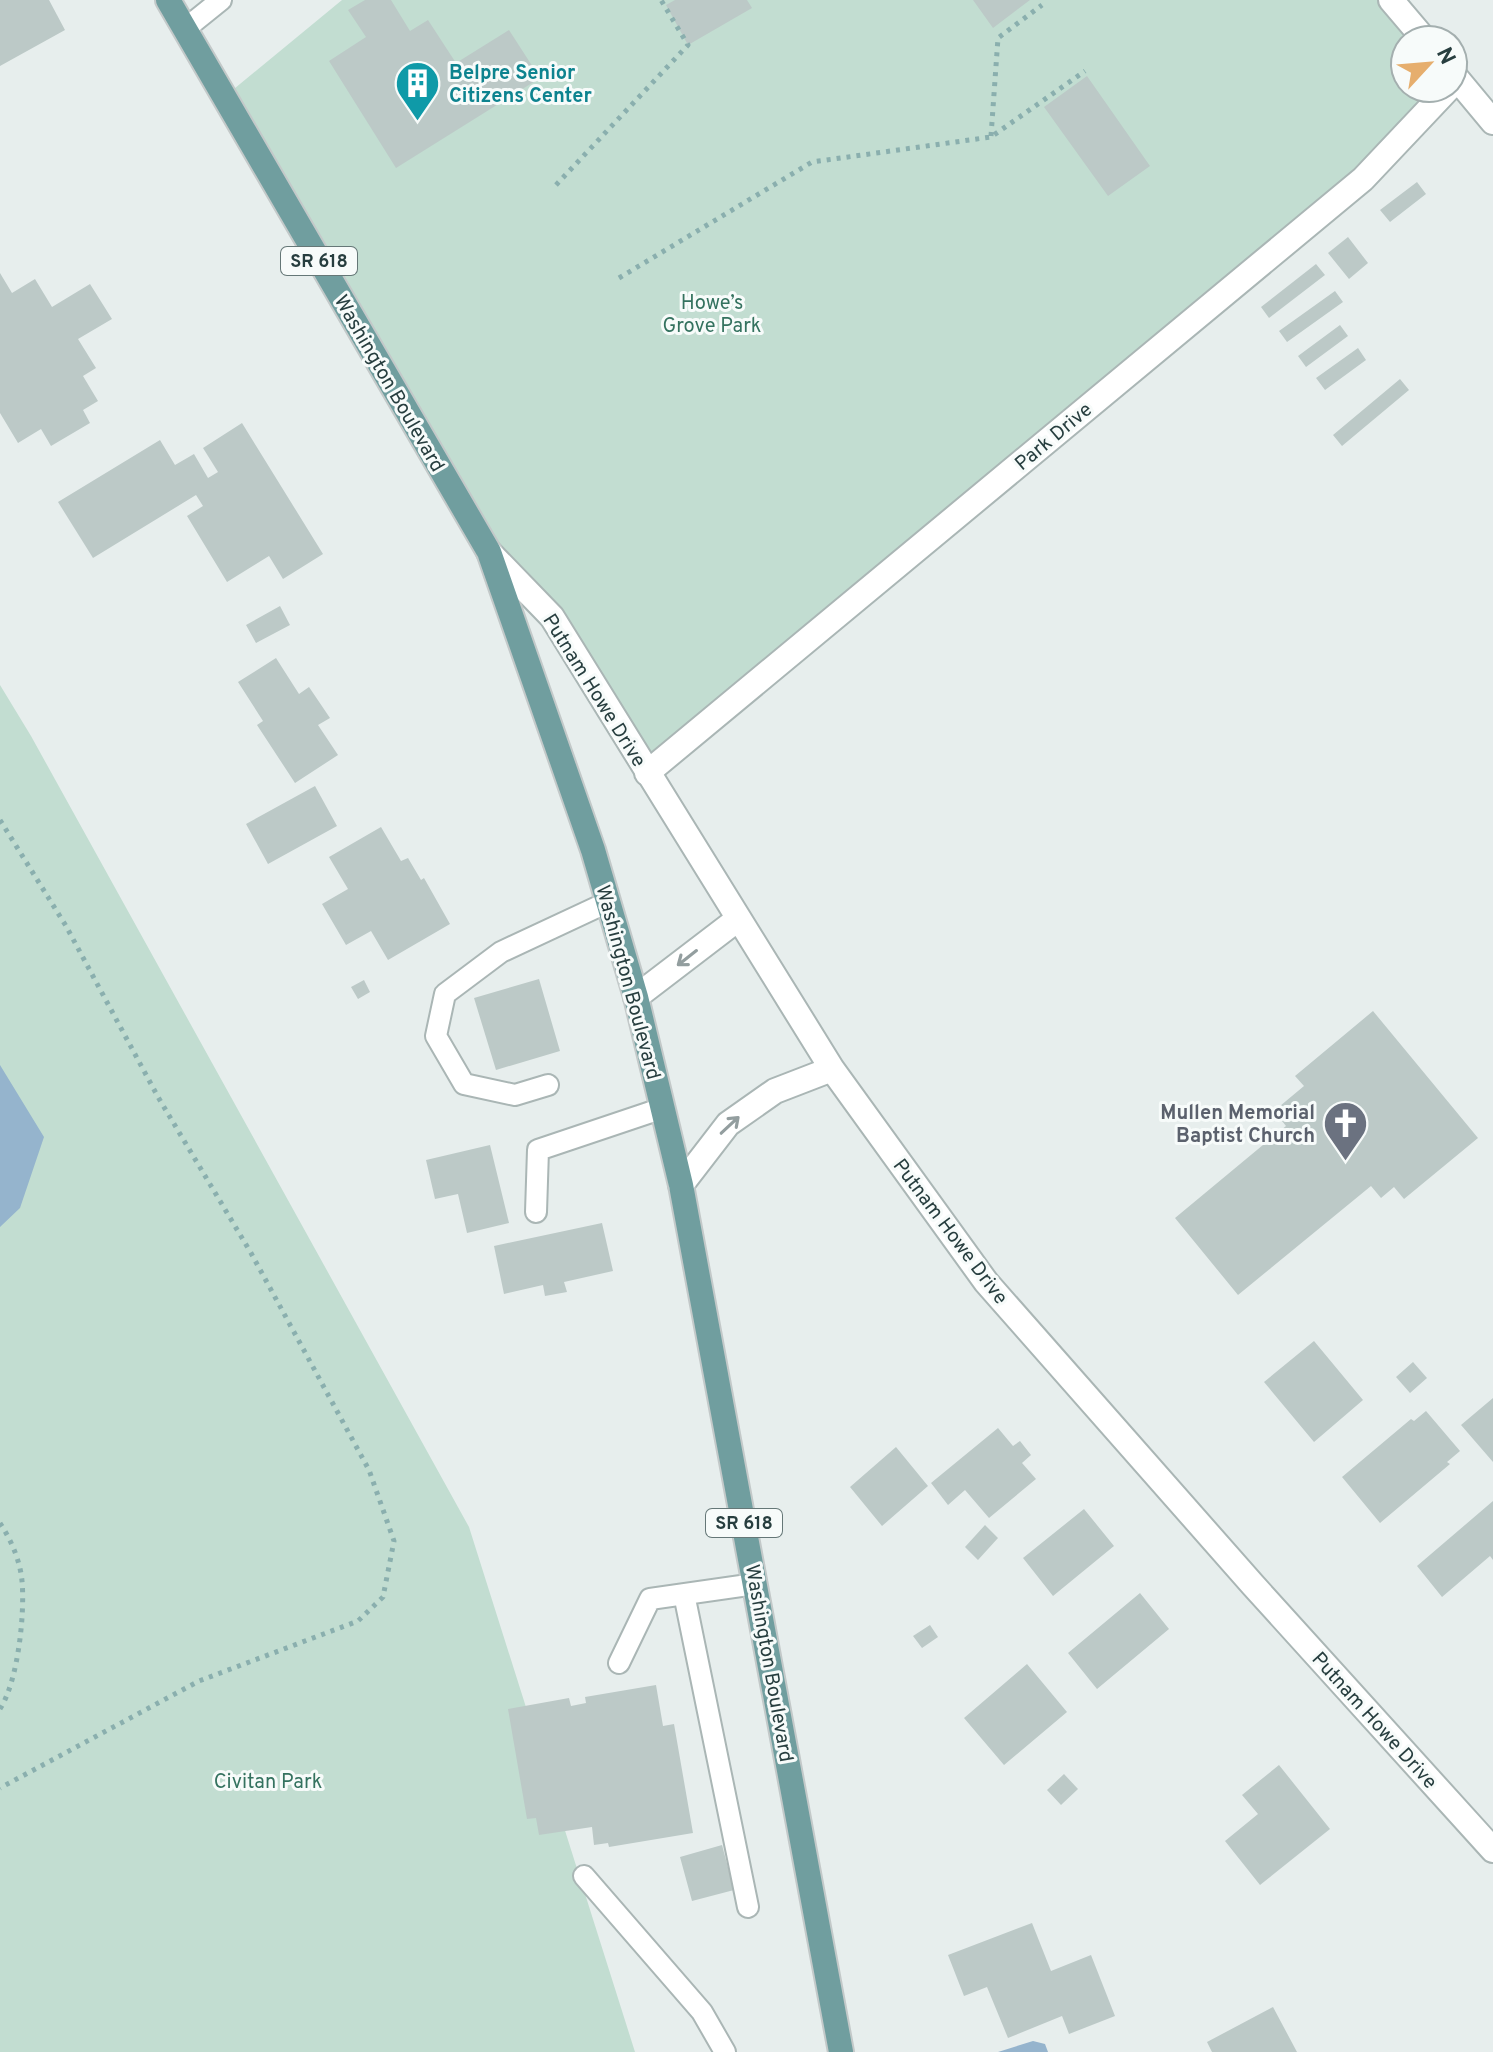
<svg xmlns="http://www.w3.org/2000/svg" width="1493" height="2052" viewBox="0 0 1493 2052" font-family="Overpass,sans-serif">
	<rect width="100%" height="100%" fill="#e7eeed"/>
	<path fill="#c2ddd1" d="M342 0H1391L1425 40H1405V88H1449L1407 136 647 773 552 617 489 552 223 98Z
		M0 685 31 736 469 1527 635 2052H0Z"/>
	<path fill="#95b4cd" d="M0 1065 44 1137 20 1208 0 1227Z
		M1033 2041 1045 2044 1048 2052H998Z"/>
	<path fill="#bcc9c7" d="M0 0H49L65 30 0 66Z
		M365 0H391L410 31 428 20 456 63 509 30 540 78 396 168 329 61 366 37 348 10Z
		M675 0H747L752 8 688 45 666 5Z
		M973 0H1030L993 28Z
		M1087 76 1150 166 1108 196 1044 107Z
		M1417 182 1426 194 1390 222 1380 210Z
		M1348 237 1368 263 1349 279 1328 253Z
		M1316 264 1325 275 1269 318 1261 307Z
		M0 273 12 293 35 279 52 307 90 284 112 319 78 339 96 368 83 376 98 401 83 410 90 423 51 446 41 429 18 443 0 413Z
		M1335 291 1343 302 1287 342 1279 331Z
		M1340 325 1348 336 1306 367 1298 356Z
		M1358 348 1366 360 1325 390 1316 378Z
		M1400 379 1409 390 1342 446 1333 435Z
		M242 423 323 554 283 579 269 556 227 582 187 516 203 506 196 495 93 558 58 502 160 440 175 465 194 454 208 478 218 472 203 448Z
		M280 606 290 625 256 643 246 625Z
		M276 658 299 694 309 687 330 718 318 725 338 755 295 783 257 725 263 721 238 682Z
		M315 786 337 826 268 864 246 824Z
		M381 827 401 861 408 858 421 880 424 878 450 924 388 960 371 931 346 945 322 904 348 889 329 857Z
		M539 979 560 1051 496 1070 474 998Z
		M364 980 370 992 358 999 351 987Z
		M1373 1011 1478 1138 1404 1199 1394 1187 1381 1198 1371 1186 1238 1295 1175 1218 1286 1126 1274 1111 1304 1086 1295 1076Z
		M490 1145 509 1223 467 1233 458 1194 435 1199 426 1160Z
		M602 1223 613 1271 564 1282 567 1292 545 1296 543 1285 504 1294 494 1246Z
		M1314 1341 1363 1400 1314 1442 1264 1382Z
		M1413 1362 1427 1378 1410 1393 1396 1377Z
		M1493 1398V1462L1461 1425Z
		M1426 1411 1460 1451 1447 1462 1450 1464 1380 1523 1342 1477 1411 1419 1414 1421Z
		M998 1428 1013 1446 1020 1441 1031 1455 1022 1463 1036 1479 989 1518 965 1490 948 1505 931 1483Z
		M896 1447 928 1486 882 1526 850 1487Z
		M1493 1501V1560L1490 1556 1442 1597 1417 1566Z
		M1084 1509 1114 1546 1053 1596 1023 1558Z
		M985 1525 998 1538 978 1560 965 1547Z
		M1140 1593 1169 1629 1097 1689 1068 1653Z
		M930 1625 938 1637 922 1648 913 1636Z
		M1027 1664 1067 1712 1004 1765 964 1718Z
		M656 1685 663 1726 674 1724 693 1833 609 1847 608 1843 594 1845 592 1827 539 1835 536 1818 527 1819 508 1709 569 1698 571 1706 586 1703 585 1697Z
		M1279 1765 1330 1829 1260 1885 1225 1841 1258 1814 1242 1795Z
		M1064 1774 1078 1789 1061 1805 1047 1790Z
		M722 1845 734 1890 692 1901 680 1857Z
		M1032 1923 1051 1971 1091 1955 1115 2016 1069 2034 1062 2016 1008 2038 987 1987 964 1996 948 1955Z
		M1273 2007 1297 2052H1212L1207 2042Z"/>
	<g fill="none" stroke-linecap="round" stroke-linejoin="round">
		<defs>
			<path id="service" d="M185 29 221 0
				M548 1085 515 1095 464 1084 436 1036 445 994 501 952 608 902
				M536 1212 538 1150 663 1108
				M684 1594 748 1907
				M619 1663 650 1599 755 1584
				M584 1876 702 2012 725 2052"/>
			<path id="minor" d="M1391 0 1425 40
				M1453 74 1493 122
				M647 773 1363 179 1449 88"/>
			<path id="tertiary" d="M489 552 552 617 832 1069 986 1282 1253 1585 1493 1850
				M636 997 738 919
				M681 1185 728 1124 775 1091 832 1069"/>
			<path id="primary" d="M168 0 489 552 593 850 636 997 681 1185 841 2052"/>
		</defs>
		<use href="#service" stroke="#aab6b5" stroke-width="24"/>
		<use href="#minor" stroke="#aab6b5" stroke-width="28"/>
		<use href="#tertiary" stroke="#aab6b5" stroke-width="28"/>
		<use href="#primary" stroke="#c3c9c9" stroke-width="28"/>
		<path stroke="#8aafae" stroke-width="5" stroke-dasharray="4 6" stroke-linecap="butt" d="M991 136 998 38 1042 5
			M556 185 688 45 661 0
			M619 278 812 162 991 137 1085 71
			M0 820 66 926 158 1097 251 1253 369 1470 394 1541 383 1597 358 1621 199 1681 0 1788
			M0 1523C11 1540 20 1560 22 1581 25 1614 18 1681 0 1709"/>
		<use href="#service" stroke="#fff" stroke-width="20"/>
		<use href="#minor" stroke="#fff" stroke-width="24"/>
		<use href="#tertiary" stroke="#fff" stroke-width="24"/>
		<use href="#primary" stroke="#709e9f" stroke-width="24"/>
	</g>
	<defs><path id="oneway-shaft" d="M-6 0H5M1.5-3L5.5 0L1.5 3" fill="none" stroke-width="1.6" stroke-linecap="round" stroke-linejoin="round" transform="scale(2)"/></defs>
	<g stroke="#939e9f">
		<use href="#oneway-shaft" transform="translate(687 958) rotate(142)"/>
		<use href="#oneway-shaft" transform="translate(730 1125) rotate(-43)"/>
	</g>
	<defs>
		<symbol id="building-pin" viewBox="-11 -11 22 30"><path d="M0 17L-7.5 6A9.5 9.5 0 1 1 7.5 6Z" fill="#0f9aa8" stroke="#f7fbfa"/><path d="M-4-6H4V6H1V3H-1V6H-4ZM-2.5-4.3h1.7v1.8h-1.7ZM.8-4.3h1.7v1.8H.8ZM-2.5-1h1.7V.8h-1.7ZM.8-1h1.7V.8H.8Z" fill="#fff"/></symbol>
		<symbol id="church-pin" viewBox="-11 -11 22 30"><path d="M0 17L-7.5 6A9.5 9.5 0 1 1 7.5 6Z" fill="#6b7280" stroke="#f7fbfa"/><path d="M-1.2-6h2.4v3.5h3.3v2.4h-3.3V6h-2.4V-.1h-3.3v-2.4h3.3Z" fill="#fff"/></symbol>
	</defs>
	<g fill-rule="evenodd">
		<use href="#building-pin" x="392" y="58" width="51" height="69"/>
		<use href="#church-pin" x="1320" y="1098" width="51" height="69"/>
	</g>
	<g text-anchor="middle" stroke-width="6" stroke-linejoin="round" paint-order="stroke">
		<g fill="#f7fbfa" stroke="#657777" stroke-width="2">
			<rect x="281" y="247" width="76" height="28" rx="6"/>
			<rect x="706" y="1509" width="76" height="28" rx="6"/>
		</g>
		<g font-size="18" font-weight="bold" fill="#273e3f">
			<text x="319" y="267">SR 618</text>
			<text x="744" y="1529">SR 618</text>
		</g>
		<g font-size="20" font-weight="bold" fill="#0d838f" stroke="#f7fbfa" text-anchor="start">
			<text x="449" y="79">Belpre Senior<tspan x="449" dy="23">Citizens Center</tspan></text>
		</g>
		<g font-size="20" fill="#34725f" stroke="#f7fbfa">
			<text x="712" y="309">Howe’s<tspan x="712" dy="23">Grove Park</tspan></text>
			<text x="268" y="1788">Civitan Park</text>
		</g>
		<g font-size="20" fill="#273e3f" stroke="#f7fbfa">
			<text transform="translate(390 383) rotate(60)" y="7">Washington Boulevard</text>
			<text transform="translate(1053 436) rotate(-40)" y="7">Park Drive</text>
			<text transform="translate(595 690) rotate(58)" y="7">Putnam Howe Drive</text>
			<text transform="translate(629 982) rotate(75)" y="7">Washington Boulevard</text>
			<text transform="translate(951 1231) rotate(53)" y="7">Putnam Howe Drive</text>
			<text transform="translate(770 1663) rotate(80)" y="7">Washington Boulevard</text>
			<text transform="translate(1375 1720) rotate(48)" y="7">Putnam Howe Drive</text>
		</g>
		<g font-size="20" font-weight="bold" fill="#5b616d" stroke="#f7fbfa" text-anchor="end">
			<text x="1315" y="1119">Mullen Memorial<tspan x="1315" dy="23">Baptist Church</tspan></text>
		</g>
	</g>
	<g transform="translate(1429 64) rotate(64)"><circle r="38" fill="#f7fbfa" stroke="#a4afaf" stroke-width="2"/>
	<path d="M0-6L14 30L0 20L-14 30Z" fill="#e6ae6d"/>
	<text y="-12" font-size="22" font-weight="bold" text-anchor="middle" fill="#273e3f">N</text>
	</g>
</svg>
